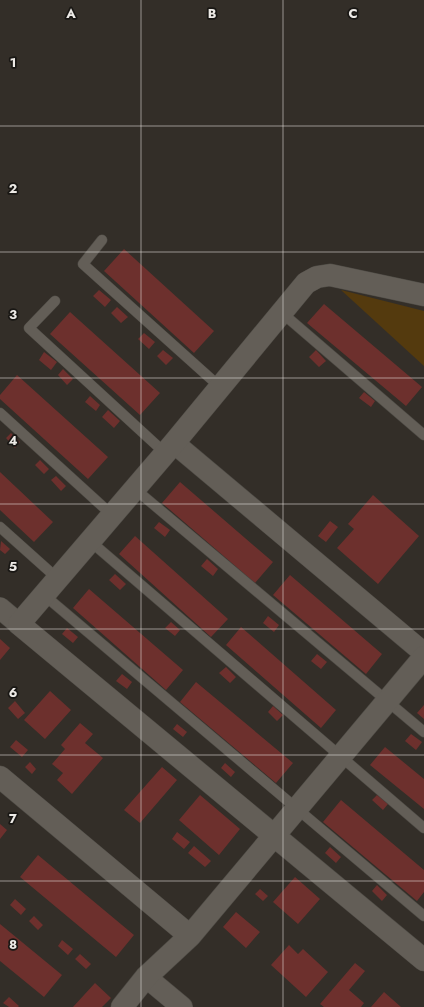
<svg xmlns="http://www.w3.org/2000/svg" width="424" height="1007" viewBox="0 0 424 1007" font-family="Jost,sans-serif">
	<rect width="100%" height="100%" fill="#332e28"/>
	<path fill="#543a0e" d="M341 290 424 311V366Z"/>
	<path fill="#6d302d" d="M124 249 214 331 194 353 104 271Z
		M99 290 111 300 105 307 93 296Z
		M324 304 422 387 406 406 307 323Z
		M117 307 128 317 121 323 111 313Z
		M70 312 160 393 140 415 50 334Z
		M144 333 155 342 149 349 138 339Z
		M163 350 173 358 166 365 157 356Z
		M316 350 326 361 319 367 309 357Z
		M44 352 57 362 51 370 39 360Z
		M63 369 73 379 67 385 58 375Z
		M17 375 108 457 88 479 0 399V395Z
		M364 392 375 401 371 407 359 398Z
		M90 396 100 405 96 411 85 402Z
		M108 410 120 421 114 428 102 417Z
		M11 433 20 442 15 448 6 438Z
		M40 460 49 469 44 474 35 465Z
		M0 472 53 522 34 542 0 510Z
		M56 476 66 486 61 491 51 480Z
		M180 482 273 562 255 583 162 503Z
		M373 495 419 536 378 584 337 548 354 529 348 524Z
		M330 521 338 527 326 542 318 536Z
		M159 522 170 530 165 537 154 528Z
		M135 536 228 619 211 637 119 554Z
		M1 541 10 549 5 554 0 550Z
		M207 559 218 569 213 576 201 566Z
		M115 574 126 584 120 590 109 580Z
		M290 575 382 654 366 674 273 595Z
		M89 589 183 670 166 690 73 608Z
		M268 616 279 625 274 632 263 623Z
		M171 622 180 630 175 636 165 628Z
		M241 627 336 710 321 728 226 645Z
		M67 628 78 637 73 643 62 634Z
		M0 639 10 648 0 660Z
		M317 654 327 662 321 669 311 661Z
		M226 667 236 677 230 683 219 673Z
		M122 674 132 682 127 689 116 681Z
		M196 682 293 763 276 783 180 702Z
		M50 691 71 710 45 739 24 720Z
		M15 701 25 713 18 719 8 708Z
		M424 705V719L417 713Z
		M273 706 283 715 277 721 268 712Z
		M80 723 93 734 85 743 103 758 72 794 57 780 63 773 52 764 65 749 61 745Z
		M177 724 187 732 183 737 173 729Z
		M411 734 422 742 416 750 405 741Z
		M16 740 28 750 22 757 10 747Z
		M385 747 424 779V809L370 765Z
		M30 762 36 769 32 774 25 767Z
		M225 763 235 772 231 777 221 768Z
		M162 767 177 780 140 823 124 810Z
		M200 795 240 829 219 855 179 820Z
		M377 795 388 804 383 810 372 800Z
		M341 800 424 870V892L417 901 323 822Z
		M0 824 7 830 0 839Z
		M177 832 190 842 184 849 172 839Z
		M194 846 211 861 205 867 188 853Z
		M330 847 341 857 336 863 325 853Z
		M38 855 134 935 116 957 20 877Z
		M295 877 320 899 298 924 273 902Z
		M377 885 387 895 382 901 372 891Z
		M260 889 268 896 263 901 255 894Z
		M15 899 26 909 21 915 10 905Z
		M236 912 260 932 246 948 223 927Z
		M34 916 43 925 38 930 29 921Z
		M0 924 62 975 44 997 0 961Z
		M62 940 73 949 68 955 58 946Z
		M289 945 298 954 303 949 328 972 306 997 271 965Z
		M80 954 91 964 86 969 75 959Z
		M355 963 365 971 349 990 364 1003 361 1007H324L320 1004Z
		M95 983 111 998 102 1007H73Z
		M384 992 401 1007H371Z
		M9 997 19 1006 18 1007H9L3 1003Z"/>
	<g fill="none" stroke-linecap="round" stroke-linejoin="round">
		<defs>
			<path id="service" d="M102 240 83 264 220 387
				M55 301 29 328 165 453
				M281 312 424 435
				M0 413 112 515
				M135 489 424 732
				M0 527 58 579
				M90 541 424 828
				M44 595 424 916"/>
			<path id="minor" d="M174 443 424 653
				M0 608 19 624
				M146 977 182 1007"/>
			<path id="tertiary" d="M424 295 330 275 317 277 306 283 174 443 19 624 424 960
				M0 777 190 936 424 657
				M122 1007 146 977 190 936"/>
		</defs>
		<use href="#service" stroke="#4d4a44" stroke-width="11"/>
		<use href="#minor" stroke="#4d4a44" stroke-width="22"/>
		<use href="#tertiary" stroke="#4d4a44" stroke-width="23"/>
		<use href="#service" stroke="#635e57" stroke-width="10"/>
		<use href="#minor" stroke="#635e57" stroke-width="21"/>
		<use href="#tertiary" stroke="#635e57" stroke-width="22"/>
	</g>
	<path fill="none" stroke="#edeae6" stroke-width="1" stroke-opacity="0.55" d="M141 0V1007M283 0V1007M0 126H424M0 252H424M0 378H424M0 504H424M0 629H424M0 755H424M0 881H424"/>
	<g font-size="13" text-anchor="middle" font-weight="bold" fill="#edeae6" stroke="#191714" stroke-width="3.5" stroke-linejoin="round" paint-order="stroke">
		<text x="71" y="18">A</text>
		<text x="212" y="18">B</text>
		<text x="353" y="18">C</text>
		<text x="13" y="67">1</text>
		<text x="13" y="193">2</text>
		<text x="13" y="319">3</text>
		<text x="13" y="445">4</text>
		<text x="13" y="571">5</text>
		<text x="13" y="697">6</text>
		<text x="13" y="823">7</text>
		<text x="13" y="949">8</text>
	</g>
</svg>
